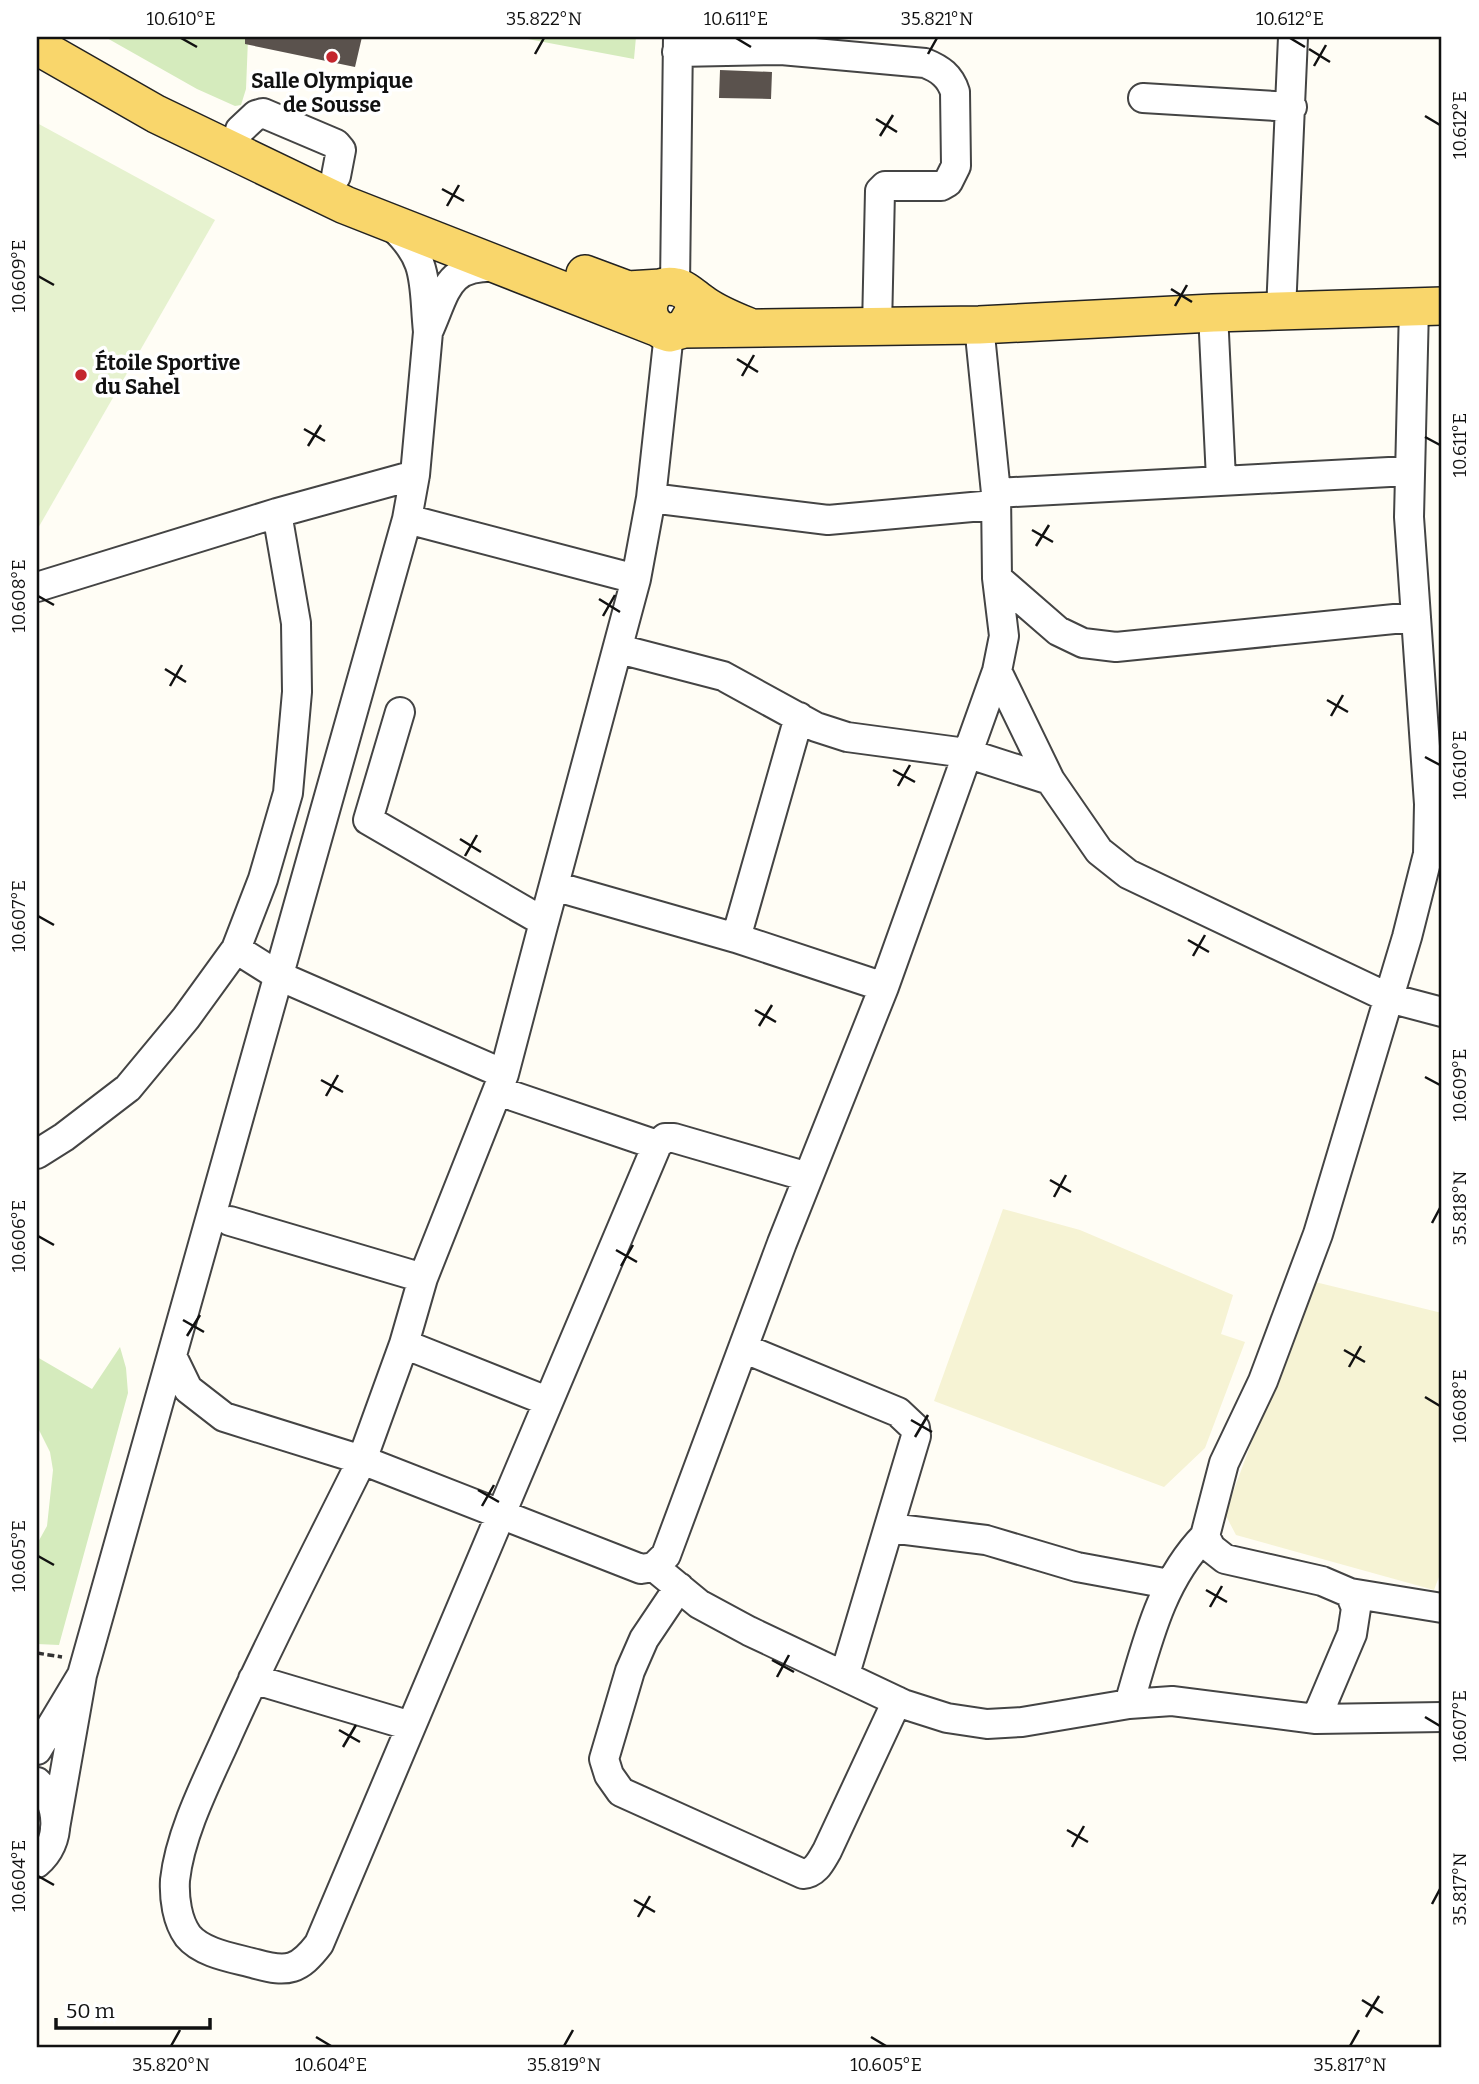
<svg xmlns="http://www.w3.org/2000/svg" width="1479" height="2084" viewBox="0 0 1479 2084" font-family="Bitter,serif">
	<rect width="100%" height="100%" fill="#fffdf5"/>
	<path fill="#f6f3d4" d="M1003 1209 1080 1230 1233 1295 1221 1334 1245 1342 1205 1448 1164 1487 934 1401Z
		M1311 1281 1442 1313V1569L1434 1590 1236 1535 1225 1514Z"/>
	<path fill="#d5ebbd" d="M105 37 248 39 246 89 241 105 235 106 197 89Z
		M517 37H636L634 59Z
		M120 1347 126 1368 128 1393 59 1645 37 1644V1544L47 1526 53 1470 50 1452 37 1426V1357L92 1389Z"/>
	<path fill="#e6f2cf" d="M37 123 215 220 37 530Z"/>
	<path fill="#5a524d" d="M245 37H362L355 67 245 44Z
		M720 70 772 72 771 99 719 98Z"/>
	<g fill="none" stroke-linecap="round" stroke-linejoin="round">
		<defs>
			<path id="minor" d="M677 52 781 50 925 63C940 69 950 76 955 92L956 166 948 182 941 186H885L880 191 877 328
				M1143 98 1292 107
				M240 130 256 115 263 113 336 144 341 150 336 176
				M391 225C430 260 423 283 428 332 447 290 446 264 499 267
				M675 286 678 37
				M1281 311 1293 37
				M1213 313 1221 479
				M996 493 1408 471
				M651 498 828 520 994 505
				M407 519 636 579
				M997 578 1058 631 1083 643 1116 647 1414 617
				M37 587 277 513
				M619 649 723 676 816 727 847 737 966 753 1050 780
				M997 671 1050 780 1099 851 1128 874 1389 998 1442 1012
				M400 712 368 820 544 922 636 579 651 498 669 333
				M554 886 736 938 884 987 997 671 1004 636 997 578 996 493 979 325
				M544 922 504 1074 423 1278 404 1344 362 1460 641 1569 654 1567 666 1555 782 1243 884 987
				M736 938 799 717
				M236 949 279 976 504 1074
				M498 1091 657 1145
				M37 1154 64 1137 128 1088 186 1018 236 949 263 879 288 793 297 692 296 623 277 513 415 475
				M230 1221 423 1278
				M404 1344 547 1401
				M743 1348 898 1412 915 1428 916 1436 845 1674
				M172 1356 188 1389 224 1417 362 1460C316 1553 267 1646 225 1741 206 1783 180 1834 175 1880 174 1898 177 1921 188 1936 203 1954 235 1958 256 1964 288 1973 299 1970 319 1944L657 1145 665 1138H674L808 1177
				M890 1528 986 1540 1077 1567 1169 1584
				M654 1567 699 1604 749 1631 903 1704 947 1718 987 1724 1022 1722 1129 1704 1172 1701 1316 1719 1442 1717
				M679 1587 644 1639 630 1671 604 1759 609 1775 621 1792 803 1874C816 1873 821 1861 827 1851L897 1701
				M1350 1593 1442 1608
				M82 1675 407 519 415 475 428 332
				M253 1679 411 1726
				M1129 1704C1147 1644 1160 1582 1205 1536
				M1316 1719 1352 1634 1356 1608 1350 1593 1322 1581 1225 1559 1211 1548 1205 1536 1224 1463 1263 1381 1318 1234 1407 937 1428 854 1429 804 1409 517 1414 307
				M37 1750 82 1675 55 1828
				M37 1782C61 1804 62 1842 37 1863"/>
			<path id="major" d="M37 46 156 114 345 205 656 327
				M585 274 628 290 661 288
				M691 295 695 310 684 329 669 333C636 324 646 280 676 287 686 289 695 299 703 304 717 314 732 320 747 326
				M684 329 979 325 1213 313 1442 306"/>
		</defs>
		<use href="#minor" stroke="#444" stroke-width="32"/>
		<use href="#major" stroke="#222" stroke-width="40"/>
		<path stroke="#333" stroke-width="3.5" stroke-dasharray="7 3.5" stroke-linecap="butt" d="M37 1653 62 1657"/>
		<use href="#minor" stroke="#fff" stroke-width="28"/>
		<use href="#major" stroke="#f9d66b" stroke-width="37"/>
	</g>
	<path fill="none" stroke="#111" stroke-width="2.5" d="M181 38 197 47M736 38 751 47M1290 38 1305 47M1309 49 1330 62M535 54 544 38M928 54 937 38M1314 66 1326 45M1425 116 1440 125M876 119 897 132M880 136 893 115M442 189 464 201M447 206 459 185M38 276 54 285M1171 289 1192 302M1175 306 1187 285M737 359 758 372M742 376 754 355M304 429 325 441M1425 437 1440 445M308 446 321 425M1032 530 1053 542M1036 546 1049 525M38 596 54 605M599 599 620 612M603 616 615 595M165 669 186 682M170 686 182 665M1327 700 1348 712M1331 716 1343 695M1425 757 1440 765M893 770 915 782M898 786 910 765M460 839 481 852M465 856 477 835M38 916 54 925M1188 940 1209 952M1193 956 1205 935M755 1010 776 1022M759 1026 772 1005M1425 1077 1440 1085M321 1080 343 1092M326 1096 338 1075M1050 1180 1071 1192M1054 1197 1066 1175M1432 1223 1440 1208M38 1236 54 1245M616 1250 637 1262M621 1266 633 1245M183 1320 204 1332M187 1336 200 1315M1344 1350 1365 1362M1349 1367 1361 1346M1425 1397 1440 1406M911 1420 932 1432M915 1437 928 1415M478 1490 499 1502M482 1506 494 1485M38 1556 54 1565M1206 1590 1227 1602M1210 1607 1222 1586M772 1660 794 1672M777 1677 789 1655M1425 1717 1440 1726M339 1730 360 1742M343 1747 356 1725M1067 1830 1088 1842M1072 1847 1084 1826M38 1876 54 1885M634 1900 655 1912M1432 1904 1440 1889M638 1917 650 1896M1362 2000 1383 2013M1366 2017 1379 1996M316 2037 331 2046M871 2037 886 2046M171 2046 180 2030M564 2046 573 2030M1350 2046 1359 2030"/>
	<g fill="#c4262e" stroke="#fff" stroke-width="2.5">
		<circle cx="332" cy="57" r="7"/>
		<circle cx="81" cy="375" r="7"/>
	</g>
	<g text-anchor="middle" stroke-width="7" stroke-linejoin="round" paint-order="stroke">
		<g font-size="21" font-weight="bold" fill="#111" stroke="#fff">
			<text x="332" y="88">Salle Olympique<tspan x="332" dy="24">de Sousse</tspan></text>
			<text x="95" y="370" text-anchor="start">Étoile Sportive<tspan x="95" dy="24">du Sahel</tspan></text>
		</g>
	</g>
	<rect width="1479" height="2084" fill="none" stroke="#ffffff" stroke-width="77"/>
	<path d="M56 2018v10h154v-10" fill="none" stroke="#111111" stroke-width="3.5"/>
	<text x="66" y="2018" font-size="21" fill="#111111" stroke="#ffffff" stroke-width="5" paint-order="stroke">50 m</text>
	<rect x="38" y="38" width="1402" height="2008" fill="none" stroke="#111" stroke-width="2.5"/>
	<g font-size="18" text-anchor="middle" fill="#111">
		<text x="181" y="25">10.610°E</text>
		<text x="544" y="25">35.822°N</text>
		<text x="736" y="25">10.611°E</text>
		<text x="937" y="25">35.821°N</text>
		<text x="1290" y="25">10.612°E</text>
		<text transform="translate(1460 125) rotate(-90)" y="6">10.612°E</text>
		<text transform="translate(19 276) rotate(-90)" y="6">10.609°E</text>
		<text transform="translate(1460 445) rotate(-90)" y="6">10.611°E</text>
		<text transform="translate(19 596) rotate(-90)" y="6">10.608°E</text>
		<text transform="translate(1460 765) rotate(-90)" y="6">10.610°E</text>
		<text transform="translate(19 916) rotate(-90)" y="6">10.607°E</text>
		<text transform="translate(1460 1085) rotate(-90)" y="6">10.609°E</text>
		<text transform="translate(1460 1208) rotate(-90)" y="6">35.818°N</text>
		<text transform="translate(19 1236) rotate(-90)" y="6">10.606°E</text>
		<text transform="translate(1460 1406) rotate(-90)" y="6">10.608°E</text>
		<text transform="translate(19 1556) rotate(-90)" y="6">10.605°E</text>
		<text transform="translate(1460 1726) rotate(-90)" y="6">10.607°E</text>
		<text transform="translate(19 1876) rotate(-90)" y="6">10.604°E</text>
		<text transform="translate(1460 1889) rotate(-90)" y="6">35.817°N</text>
		<text x="171" y="2071">35.820°N</text>
		<text x="331" y="2071">10.604°E</text>
		<text x="564" y="2071">35.819°N</text>
		<text x="886" y="2071">10.605°E</text>
		<text x="1350" y="2071">35.817°N</text>
	</g>
</svg>
